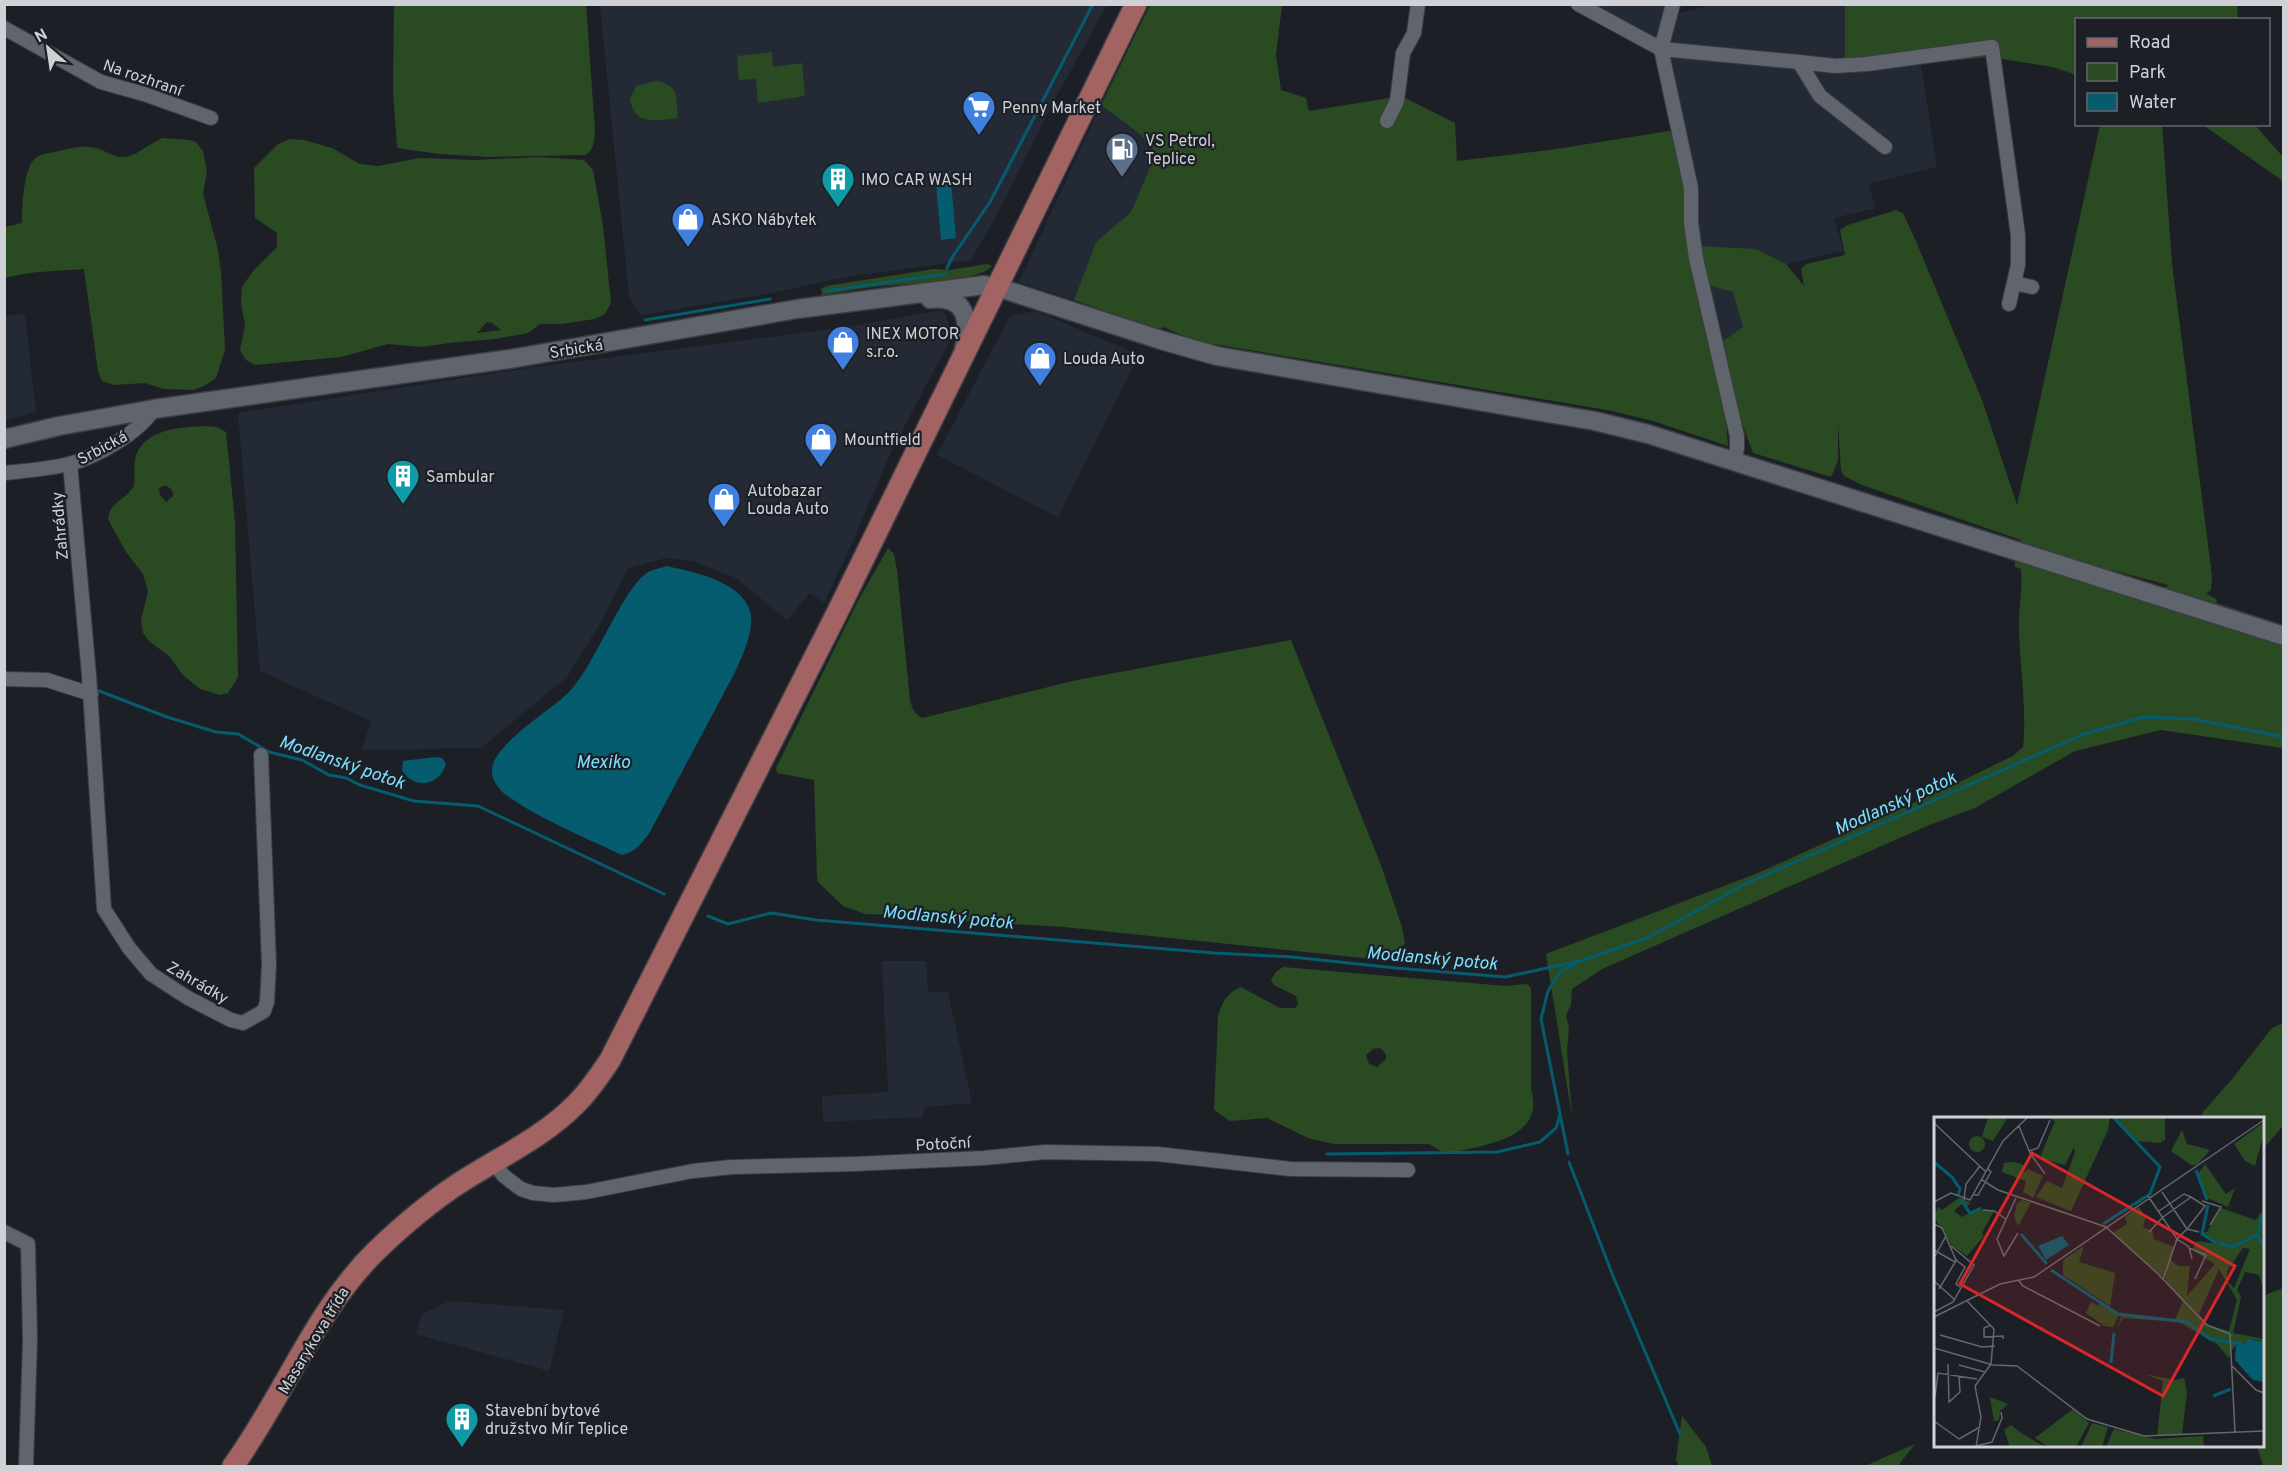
<svg xmlns="http://www.w3.org/2000/svg" width="2288" height="1471" viewBox="0 0 2288 1471" font-family="Overpass,sans-serif">
	<rect width="100%" height="100%" fill="#1c2026"/>
	<path fill="#242a35" d="M600 5H1107L1054 101 1000 209 971 260 844 277 777 292 641 315 629 297Z
		M1568 5H1681L1679 13 1712 5H1845V72L1921 64 1937 167 1869 184 1875 208 1834 218 1843 251 1772 267 1785 325 1723 342 1710 348 1685 220V189L1659 57 1652 49Z
		M1101 105 1140 134 1156 153 1131 212 1096 242 1074 300 1019 282Z
		M943 310 953 334 890 454 856 534 824 603 810 593 787 620 736 578 693 561 666 558 627 568 626 572 599 625 567 677 481 748 362 750 371 721 260 671 238 413 528 368 847 327Z
		M1036 311 1139 355 1058 517 937 455 1010 316Z
		M25 314 36 412 5 421V316Z
		M882 961H926L928 992H948L972 1103 924 1107 923 1117 823 1122 822 1096 888 1092Z
		M450 1301 564 1310 549 1371 416 1334 422 1314Z"/>
	<path fill="#2a4a22" fill-rule="evenodd" d="M394 5H586L595 131C594 140 595 150 585 155L489 157 439 154 397 148 393 91Z
		M1150 5H1282L1276 55 1281 90 1306 98 1309 111 1389 98H1405L1455 123 1457 161 1550 150 1675 130 1685 189V220L1726 420 1728 446 1653 421 1607 410 1196 341 1163 327 1159 330 1074 300 1096 242 1131 212 1156 153 1140 134 1101 105Z
		M1845 5H2237L2238 19 2076 20V75L2053 67 1988 57 1845 72Z
		M772 52 773 67 802 63 805 96 758 103 756 79 739 80 737 56Z
		M656 81C680 85 676 98 678 118 656 120 635 127 630 99L636 86Z
		M2100 125H2162L2172 264 2212 576 2211 590 2206 594 2216 599 2217 603 2283 625V748L2161 730 2075 751 1975 808 1927 826 1602 969 1572 989 1571 1005 1566 1015 1569 1028 1567 1051 1572 1117 1546 954 1758 873 1953 785 2013 756 2023 747C2027 709 2020 669 2019 630 2018 610 2023 589 2021 569L2015 567V557L2021 540 1862 485 1844 476 1841 470 1838 423V461L1831 477 1753 453 1736 407 1722 342 1743 327 1733 292 1709 285 1698 246 1756 249 1786 264 1804 286 1801 269 1806 264 1845 255 1840 230 1848 225 1896 210 1903 213 1915 239 1982 400 2017 505ZM2112 570 2168 585V586L2163 588Z
		M2203 125H2255L2283 157V181Z
		M163 138 189 140 196 142 203 151 207 171 203 194 218 250 221 272 225 350 216 378 204 386 193 390 164 389 145 383 114 385 102 381 98 371 84 269C57 271 30 271 5 278V227L22 223C22 208 23 165 37 157 43 153 52 153 59 151 71 148 83 145 96 148 106 150 114 159 126 157 140 154 149 143 163 138Z
		M290 139 304 140 332 148 360 164 378 166 420 158 475 160 539 157 584 160 593 170 603 226 611 303 605 314 595 319 561 324H540L528 333 495 339 449 343 422 347 388 344 341 357 255 365 246 360 240 350 245 325 241 303 242 287 253 271 277 247V233L255 218 254 168 278 144ZM487 322 492 323 501 330 477 333Z
		M987 264 992 266C975 284 900 283 873 287 856 289 839 293 822 295L821 289 826 286 934 269 950 270Z
		M206 426 217 427 226 432 235 522 238 677 228 693 220 695 200 689 183 675 169 656 149 641 143 633 141 620 148 591 143 574 126 552 108 519C110 501 126 500 134 486 135 476 133 462 137 453 148 428 184 427 206 426ZM162 486H167L172 490 173 496 166 502 160 495 159 489Z
		M888 548 894 554 897 570 910 700C912 708 914 713 922 718L1077 680 1291 640 1381 865 1402 927 1405 944C1393 955 1379 957 1363 958L1064 927 943 920 919 916 865 914 843 906 818 882 817 877 814 780 777 773 776 768 858 601Z
		M1283 967 1506 986 1527 984 1531 988V1090C1543 1128 1507 1140 1478 1147 1467 1149 1457 1152 1445 1153L1429 1144H1334L1308 1138 1267 1118 1230 1121 1214 1110 1218 1016C1222 1002 1227 993 1241 987L1280 1008H1295L1298 1004 1296 996 1274 985 1271 980 1276 972ZM1380 1048 1386 1054V1059L1377 1067 1369 1064 1366 1055 1373 1049Z
		M2283 1023V1126L2263 1149 2262 1118H2201L2203 1112 2233 1078 2272 1028Z
		M2283 1288V1466H2263L2257 1446H2262L2263 1296Z
		M1682 1416 1706 1447 1712 1466H1679L1676 1460Z
		M1915 1444 1900 1463 1901 1466H1865Z"/>
	<path fill="#055c6f" d="M950 171 956 238 941 240 935 173Z
		M667 566C693 572 741 581 750 611 755 629 742 658 734 674L650 832C642 843 636 852 622 855 588 839 540 819 509 797 501 792 492 782 492 771 491 745 552 710 569 692 595 666 624 584 650 571 655 569 662 568 667 566Z
		M435 757 442 758 446 764C440 786 413 790 402 770L403 761Z"/>
	<g fill="none" stroke-linecap="round" stroke-linejoin="round">
		<path stroke="#055c6f" stroke-width="3" d="M947 268 953 256 990 202 1093 4
			M825 291 945 274
			M645 320 770 299
			M94 689 167 717 216 732 238 734 269 752 302 760 329 775 346 778 360 785 414 801 478 806 664 894
			M708 916 728 924 771 913 816 920 1214 953 1292 957 1396 968 1505 977 1584 960 1649 937 1745 884 2084 734 2143 717 2194 719 2284 737
			M1327 1154 1497 1152 1540 1142 1556 1128 1560 1115
			M1568 1154 1541 1019 1548 991 1560 972 1577 963
			M1569 1162 1613 1276 1680 1434"/>
		<defs>
			<path id="street" d="M1578 4 1661 49 1799 62 1820 96 1885 147
				M1673 4 1661 49 1691 188V223L1696 258 1737 436V448L1734 463
				M4 28 101 82 144 94 211 118
				M1799 62 1835 66 1867 64 1992 47 2018 235V265L2009 304
				M1387 121 1397 101 1403 53 1414 33 1418 4
				M2014 283 2032 287
				M70 464 89 675 104 909 129 948 151 974 188 998 231 1020 243 1023 264 1011 267 1002 269 964 261 755
				M4 473C26 471 48 469 69 464 97 457 138 433 154 409
				M4 679 47 680 91 694
				M493 1162 504 1176 521 1189 533 1193 554 1195 586 1192 693 1171 732 1167 854 1164 984 1158 1045 1152 1157 1154 1291 1169 1408 1170
				M4 1232 28 1244 30 1340 26 1466"/>
			<path id="secondary" d="M930 299C967 295 970 320 964 349
				M4 439 59 426 154 409 510 359 797 309 984 285 1006 290 1161 340 1217 356 1595 421 1648 434 2284 636"/>
			<path id="primary" d="M233 1466C284 1396 314 1312 376 1251 402 1226 430 1202 461 1182 500 1157 544 1137 577 1103 590 1090 600 1075 610 1060L837 613 1136 4"/>
		</defs>
		<use href="#street" stroke="#3b3d43" stroke-width="16"/>
		<use href="#secondary" stroke="#3b3d43" stroke-width="21"/>
		<use href="#primary" stroke="#3b3d43" stroke-width="24"/>
		<use href="#street" stroke="#60656d" stroke-width="14"/>
		<use href="#secondary" stroke="#60656d" stroke-width="18"/>
		<use href="#primary" stroke="#a26362" stroke-width="21"/>
	</g>
	<defs>
		<symbol id="supermarket-pin" viewBox="-11 -11 22 30"><path d="M0 17L-7.5 6A9.5 9.5 0 1 1 7.5 6Z" fill="#3f7fe0" stroke="#1c2026"/><path d="M-6-5.5h2.5l.6 2H6L4.5 2H-2.5L-4.4-4H-6ZM-1.5 3.2a1.3 1.3 0 1 0 .1 0ZM3 3.2a1.3 1.3 0 1 0 .1 0Z" fill="#fff"/></symbol>
		<symbol id="fuel-pin" viewBox="-11 -11 22 30"><path d="M0 17L-7.5 6A9.5 9.5 0 1 1 7.5 6Z" fill="#5c6f8a" stroke="#1c2026"/><path d="M-5.5-6h7V0h2V4h1.3V-2.5L3-4.5l.8-.8L6-3V5H2.5V1h-1V6h-7ZM-4.2-4.7v3.2H.2V-4.7Z" fill="#fff"/></symbol>
		<symbol id="building-pin" viewBox="-11 -11 22 30"><path d="M0 17L-7.5 6A9.5 9.5 0 1 1 7.5 6Z" fill="#0f9aa8" stroke="#1c2026"/><path d="M-4-6H4V6H1V3H-1V6H-4ZM-2.5-4.3h1.7v1.8h-1.7ZM.8-4.3h1.7v1.8H.8ZM-2.5-1h1.7V.8h-1.7ZM.8-1h1.7V.8H.8Z" fill="#fff"/></symbol>
		<symbol id="shop-pin" viewBox="-11 -11 22 30"><path d="M0 17L-7.5 6A9.5 9.5 0 1 1 7.5 6Z" fill="#3f7fe0" stroke="#1c2026"/><path d="M-5-2.5h2.3a2.7 3.5 0 0 1 5.4 0H5L5.5 6h-11ZM-1.5-2.5h3a1.5 2.3 0 0 0-3 0Z" fill="#fff"/></symbol>
	</defs>
	<g fill-rule="evenodd">
		<use href="#supermarket-pin" x="960" y="88" width="38" height="52"/>
		<use href="#fuel-pin" x="1103" y="130" width="38" height="52"/>
		<use href="#building-pin" x="819" y="160" width="38" height="52"/>
		<use href="#shop-pin" x="669" y="200" width="38" height="52"/>
		<use href="#shop-pin" x="824" y="323" width="38" height="52"/>
		<use href="#shop-pin" x="1021" y="339" width="38" height="52"/>
		<use href="#shop-pin" x="802" y="420" width="38" height="52"/>
		<use href="#building-pin" x="384" y="457" width="38" height="52"/>
		<use href="#shop-pin" x="705" y="480" width="38" height="52"/>
		<use href="#building-pin" x="443" y="1400" width="38" height="52"/>
	</g>
	<g text-anchor="middle" stroke-width="4.5" stroke-linejoin="round" paint-order="stroke">
		<g font-size="16" fill="#cfd1d6" stroke="#1c2026">
			<text transform="translate(143 77) rotate(19)" y="6">Na rozhraní</text>
			<text transform="translate(576 348) rotate(-9)" y="6">Srbická</text>
			<text transform="translate(102 447) rotate(-28)" y="6">Srbická</text>
			<text transform="translate(59 526) rotate(-95)" y="6">Zahrádky</text>
			<text transform="translate(198 982) rotate(30)" y="6">Zahrádky</text>
			<text transform="translate(943 1143) rotate(-3)" y="6">Potoční</text>
			<text transform="translate(313 1340) rotate(-59)" y="6">Masarykova třída</text>
		</g>
		<g font-size="16" fill="#cfd1d6" stroke="#1c2026" text-anchor="start">
			<text x="1002" y="113">Penny Market</text>
			<text x="1145" y="146">VS Petrol,<tspan x="1145" dy="18">Teplice</tspan></text>
			<text x="861" y="185">IMO CAR WASH</text>
			<text x="711" y="225">ASKO Nábytek</text>
			<text x="866" y="339">INEX MOTOR<tspan x="866" dy="18">s.r.o.</tspan></text>
			<text x="1063" y="364">Louda Auto</text>
			<text x="844" y="445">Mountfield</text>
			<text x="426" y="482">Sambular</text>
			<text x="747" y="496">Autobazar<tspan x="747" dy="18">Louda Auto</tspan></text>
			<text x="485" y="1416">Stavební bytové<tspan x="485" dy="18">družstvo Mír Teplice</tspan></text>
		</g>
		<g font-size="18" font-style="italic" fill="#7ce0fd" stroke="#1c2026">
			<text transform="translate(342 762) rotate(19)" y="6">Modlanský potok</text>
			<text x="603" y="768">Mexiko</text>
			<text transform="translate(1895 803) rotate(-24)" y="6">Modlanský potok</text>
			<text transform="translate(948 917) rotate(5)" y="6">Modlanský potok</text>
			<text transform="translate(1432 958) rotate(5)" y="6">Modlanský potok</text>
		</g>
	</g>
	<g transform="translate(1934 1117)">
		<rect width="330" height="330" fill="#1c2026"/>
		<path d="M54 0H74L59 24 48 20ZM113 0H176L174 13 137 94 102 80 113 64 128 71 141 35 140 30 131 48 109 42 107 38 121 4ZM180 0H231V23L226 26 202 24ZM330 5V16L321 49 311 44 300 27ZM248 13 253 27 276 33 263 48H257L237 34ZM35 27a8 8 0 1 1 16 0a8 8 0 1 1-16 0ZM80 45 90 48 88 57 94 52 109 59 99 81 89 75 92 64 68 55 70 46ZM271 47 292 77 301 71 294 90 273 81 264 57ZM25 81 36 85 33 91 28 87 20 94 28 100 43 92 60 94 48 116 50 119 33 139 18 129 0 100 4 90 8 93ZM88 83 97 86 84 109 80 99 83 87ZM205 90 212 100 209 110 218 114 220 122 240 130 230 161 179 116 193 107 191 100ZM287 91 322 103 330 91V173L325 158 311 155 303 173 307 180 299 216 330 222V225L316 222 312 228 307 226 299 231 295 241 283 227 245 205 189 201 183 212 188 197 241 202 249 185 231 163 236 142 244 149H256L253 179 281 147 258 133 263 124 279 126 266 116 273 115ZM309 131 316 132 300 171 293 164V154ZM285 152 303 183 295 214 274 208 265 197ZM150 129 145 145 181 156 176 189 129 158V143ZM157 185 164 189 165 185 185 198 179 210 170 209 152 196ZM210 257 240 263 250 261 253 275 248 318 223 319 229 264ZM56 280 74 287 66 294 65 303 60 304ZM139 292 155 306 142 330H114L101 321ZM158 306 174 310 168 330H147ZM77 308 87 316 111 330H76L70 313ZM180 312 221 322 269 319 270 330H172Z" fill="#2a4a22" fill-rule="evenodd"/>
		<path d="M128 119 135 128 112 143 104 129ZM313 222 330 225V265L319 263 301 243 302 229 307 228 306 225 312 228Z" fill="#055c6f"/>
		<path fill="none" stroke="#055c6f" stroke-width="3" d="M0 45 18 60 26 72 24 78M262 53 273 83M26 82 36 96 47 91M274 88 268 117 282 126M169 107 216 77 226 50 179 0M324 116 328 98M87 117 113 147M284 126 299 130 323 118 330 129M117 153 184 197 253 205 276 222 307 227M177 246 180 216M279 279 297 272"/>
		<path fill="none" stroke="#64676c" stroke-width="1.5" d="M0 6 52 55M85 9 96 36 111 57M95 34 104 31 116 3M48 63 64 73 172 110 223 156 273 208 296 217 301 316M228 75 253 112 243 122 229 163M40 78H44L57 55 54 52M214 79 243 122 255 130 258 142M257 80 271 89 253 112 265 115M82 81 63 122 70 139 84 116M30 83 32 67 46 49M268 84 287 90 276 108M0 85 17 76 36 83 69 24 94 0M49 93 60 94 72 102M0 107 8 111 22 143 31 150 22 167 26 170M215 115 229 100 257 80 250 77 225 94M255 131 272 138 261 162M0 133 21 145M0 141 12 119M0 164 20 182M85 164 89 169 166 209M5 172 23 142M33 184 60 212 57 247M0 195 19 185 40 148 17 129M0 200 66 167 100 160 330 3M57 208 50 211V220L69 219V222M6 218 48 230 61 229M0 231 59 248 83 249 153 302 210 319 330 314M14 247 15 285 26 275 25 259M25 248 51 255M298 249 322 273 330 276M1 280 4 256 43 262M0 304 25 322M25 322 46 310M42 329 58 325 68 301 67 295M42 330 47 300 41 269 57 247"/>
		<path fill="#d62828" fill-opacity="0.15" stroke="#d62828" stroke-width="3" d="M98 36 301 149 229 279 26 167Z"/>
		<rect width="330" height="330" fill="none" stroke="#cfd1d6" stroke-width="3"/>
	</g>
	<rect width="2288" height="1471" fill="none" stroke="#cfd1d6" stroke-width="12"/>
	<rect x="2075" y="18" width="195" height="108" fill="#1c2026" stroke="#64676c" stroke-width="1.5"/>
	<rect x="2087" y="38" width="30" height="9" fill="#a26362" stroke="#64676c" stroke-width="1.5"/>
	<text x="2129" y="48" font-size="18" fill="#cfd1d6">Road</text>
	<rect x="2087" y="63" width="30" height="18" fill="#2a4a22" stroke="#64676c" stroke-width="1.5"/>
	<text x="2129" y="78" font-size="18" fill="#cfd1d6">Park</text>
	<rect x="2087" y="93" width="30" height="18" fill="#055c6f" stroke="#64676c" stroke-width="1.5"/>
	<text x="2129" y="108" font-size="18" fill="#cfd1d6">Water</text>
	<g transform="translate(48 48) rotate(331)" stroke="#1c2026" stroke-width="4.5" paint-order="stroke">
	<path d="M0-4.5L10 22L0 15L-10 22Z" fill="#cfd1d6"/>
	<text y="-9" font-size="16" font-weight="bold" text-anchor="middle" fill="#cfd1d6">N</text>
	</g>
</svg>
